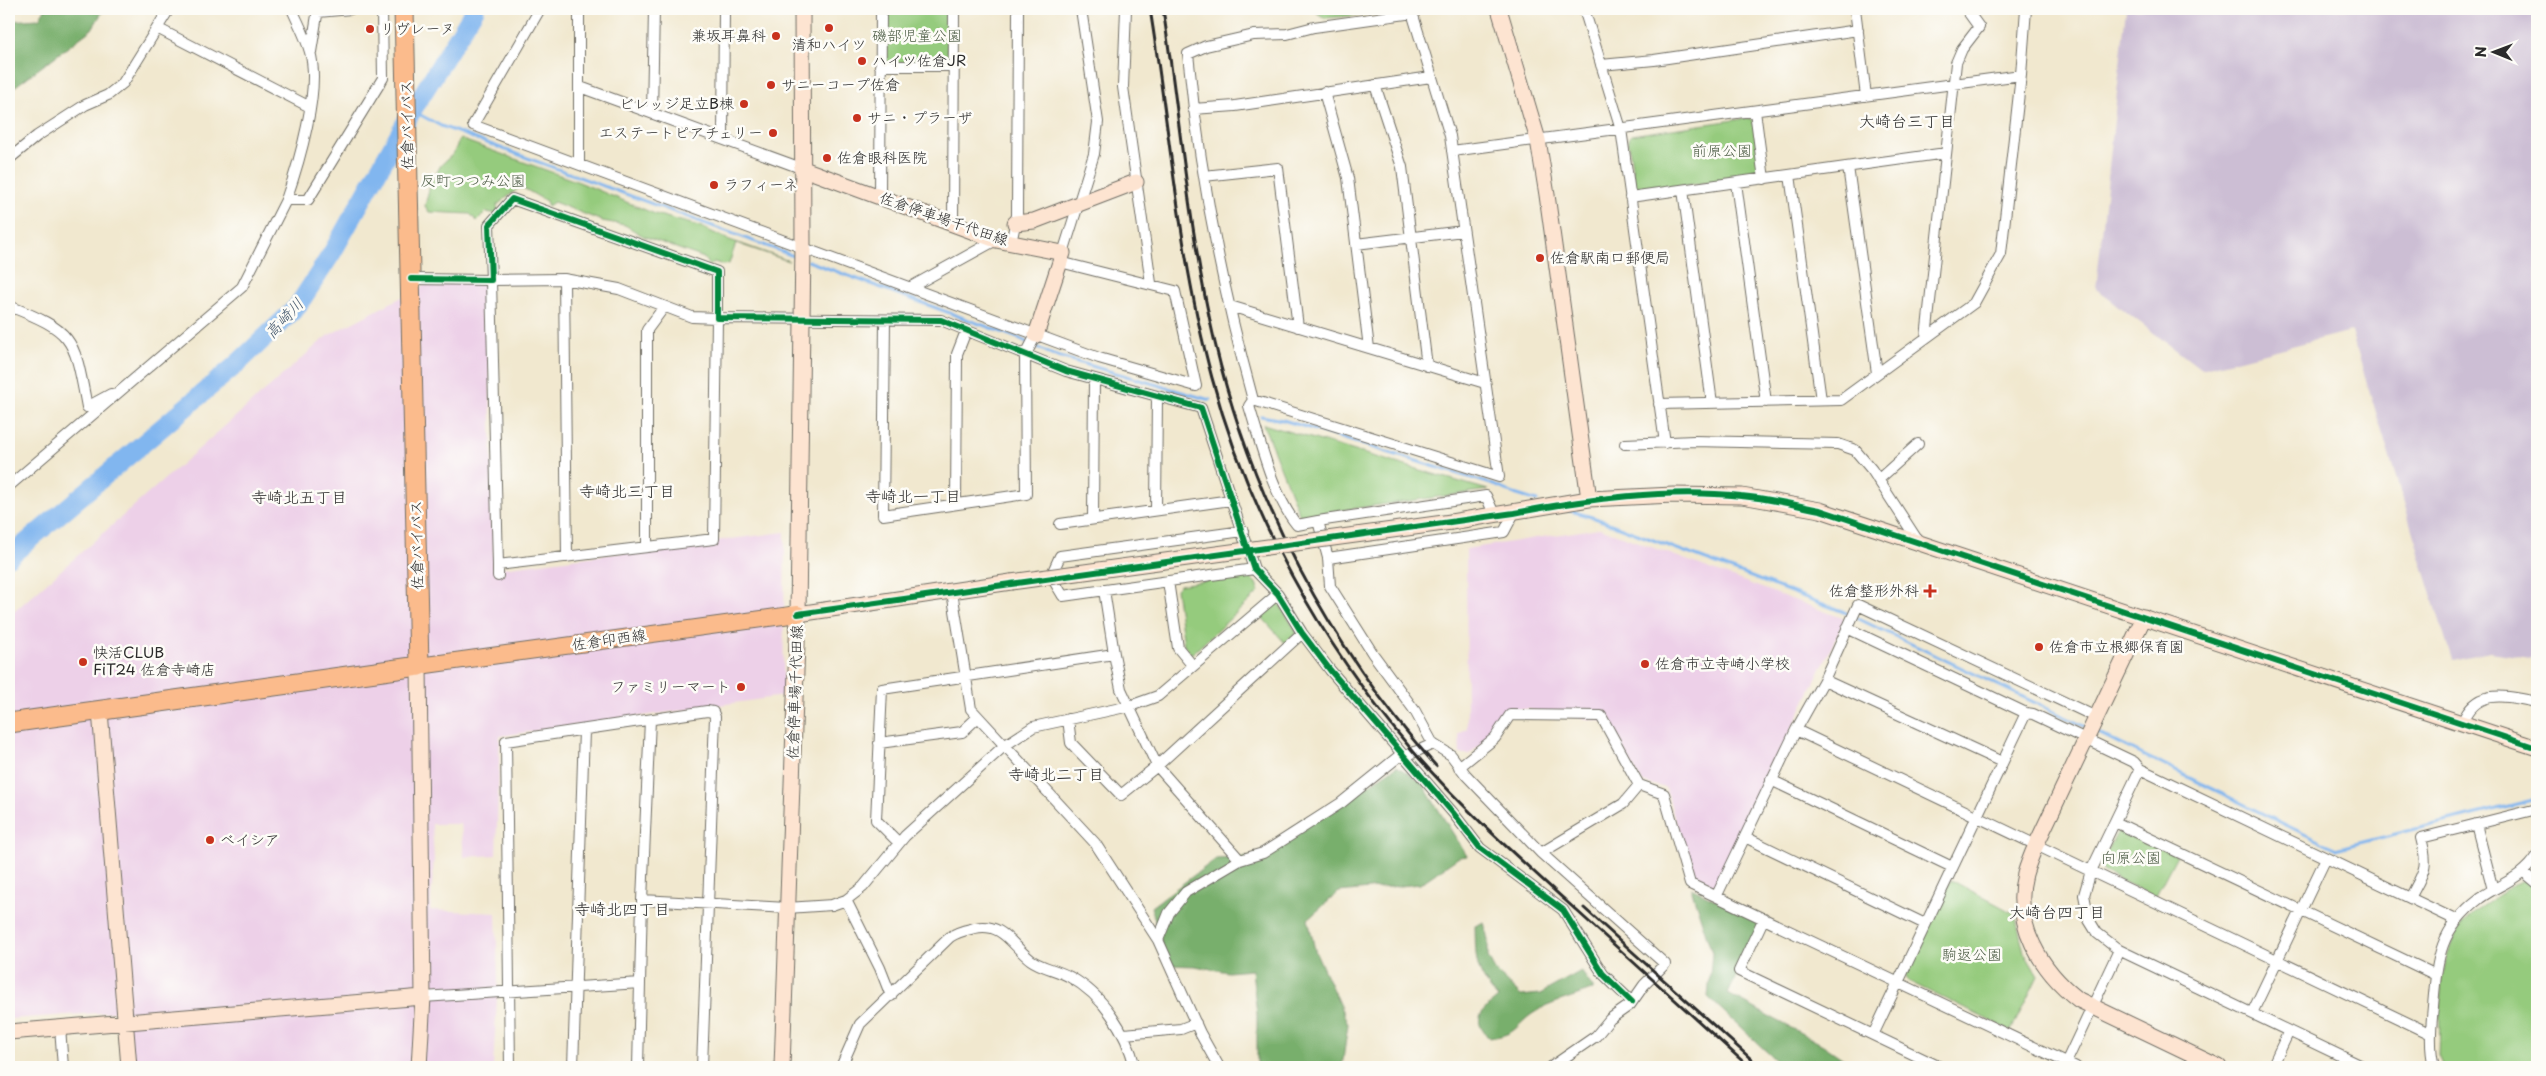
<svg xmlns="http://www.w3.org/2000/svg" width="2546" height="1076" viewBox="0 0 2546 1076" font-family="'Playpen Sans','Klee One',sans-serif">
	<rect width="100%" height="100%" fill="#fdfcf7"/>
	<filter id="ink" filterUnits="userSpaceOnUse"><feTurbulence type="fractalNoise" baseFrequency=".02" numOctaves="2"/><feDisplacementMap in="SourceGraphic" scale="10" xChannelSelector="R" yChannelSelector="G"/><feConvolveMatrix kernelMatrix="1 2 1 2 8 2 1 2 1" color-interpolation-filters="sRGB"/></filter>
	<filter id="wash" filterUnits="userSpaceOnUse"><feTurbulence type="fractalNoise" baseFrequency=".0096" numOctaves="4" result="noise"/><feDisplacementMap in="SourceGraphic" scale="20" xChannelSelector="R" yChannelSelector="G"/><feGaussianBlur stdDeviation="1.12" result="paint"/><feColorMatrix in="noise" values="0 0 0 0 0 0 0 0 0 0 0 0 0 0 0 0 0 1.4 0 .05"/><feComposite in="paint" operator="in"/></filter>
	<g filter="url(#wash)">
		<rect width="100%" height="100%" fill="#f1e8cf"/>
		<path fill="#edd0e8" d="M431 282H488L494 569 785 532 783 696 500 736 496 855 464 857 461 824H432L434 859 430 910 496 913 498 982 493 1067H131L126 1011 9 1019V616L327 336Z
			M1600 528 1845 619 1715 888H1707L1692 879 1666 788 1642 782 1606 722 1526 709 1511 710 1506 712 1498 725 1497 731 1469 754H1460L1459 734 1467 728 1466 549Z"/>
		<path fill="#ccbed4" d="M2126 9H2537V659L2490 652 2452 660 2351 331 2201 369 2096 289Z"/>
		<path fill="#95cb7d" stroke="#607b54" d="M886 9H948V59L941 64H892L886 60Z
			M1316 9H1402L1398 12 1325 18 1317 13Z
			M1748 118 1753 120 1761 170 1752 177 1638 191 1635 188 1628 139 1631 135Z
			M460 139 579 182 655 214 699 226 727 239 789 261 736 243 729 264 723 265 714 262 709 266 704 258 643 236 625 225 602 221 554 202 548 206 546 201 523 188H519L497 205 498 214 486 212 477 221 470 214 429 212 425 206 430 185 441 165 453 154Z
			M1263 424 1488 490 1300 516Z
			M1246 574 1256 583 1259 592 1193 653H1190L1184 645 1176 589 1180 585Z
			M1274 602H1278L1296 631V634L1285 643 1260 615Z
			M2124 828 2177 855 2155 897 2104 872 2100 865 2118 831Z
			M1951 880 2015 914 2024 952 2038 976 2011 1031 1908 981 1905 974Z
			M2525 880 2537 888V1067H2444L2439 1056C2441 1015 2436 970 2457 932 2468 913 2501 894 2519 882Z"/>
		<path fill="#78af6c" stroke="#526d4c" d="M45 9H104L92 29 9 91V21L39 19Z
			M1397 766 1422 783 1467 856 1459 857 1420 884 1339 892 1308 919 1315 950 1348 1024 1342 1067H1263L1257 1065V1015L1252 970 1228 972 1195 966 1168 965 1151 907 1216 859 1265 856 1299 821 1344 801Z
			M1691 888 1761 922 1728 994 1823 1045 1855 1067H1783L1708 997 1712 953Z
			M1484 922 1488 940V957L1496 972 1521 996 1540 994 1581 971 1594 989C1577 996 1546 1004 1532 1014 1513 1028 1518 1034 1489 1038 1471 1019 1481 1012 1498 998 1474 970 1476 962 1475 926Z"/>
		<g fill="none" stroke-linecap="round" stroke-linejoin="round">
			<path stroke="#81b6ef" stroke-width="3" d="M413 111 441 126 799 258
				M808 261 1018 338 1053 355 1210 400
				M1261 416 1283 420 1494 485 1514 494 1537 501
				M1564 509 1595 518 1844 612 2086 727
				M2094 731 2335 849 2537 799"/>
			<path stroke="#81b6ef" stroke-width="19" d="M9 557 237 364 297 307 332 253 412 111 475 9"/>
		</g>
	</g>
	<g filter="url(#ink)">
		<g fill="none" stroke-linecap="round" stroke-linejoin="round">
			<defs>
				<path id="street" d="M540 9 473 125 1099 358 1196 386 1175 291 1060 262
					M1126 9 1123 87 1151 283
					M1411 9 1450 136 1499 477 1253 400C1222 287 1199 170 1188 54L1206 46 1254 35 1287 34 1314 27 1413 13
					M1584 9 1621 129 1665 443
					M1855 9 1866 96
					M318 12 351 9
					M157 28 310 107
					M311 52 318 9
					M1601 65 1654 60 1858 30
					M880 66H954
					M1375 85 1402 167 1427 366
					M580 87 801 168
					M1324 92 1348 178 1369 348
					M1193 109 1235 106 1431 77
					M1755 111 1764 179
					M652 113 654 9
					M723 139 724 9
					M1452 151 2021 75
					M9 159 37 136 85 105 108 95 123 83 169 9
					M579 164V9
					M1848 167 1877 373
					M1790 175 1821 400
					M1204 176 1278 168 1298 327
					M1736 183 1766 402
					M1683 190 1712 403
					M880 197 881 9
					M1630 197 1946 153
					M286 200C299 163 321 89 310 52 306 37 298 23 292 9
					M953 224 954 9
					M1011 243 1017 215 1018 9
					M1356 244 1463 231
					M1063 253 1094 154 1098 122 1081 9
					M411 279 491 280 489 225 512 199 717 272V318L941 320 1066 371 1201 408 1254 569 1278 594 1302 633 1330 670 1454 814 1480 848 1563 910 1603 974 1632 1002
					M564 279 567 557
					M911 287 996 240
					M9 306C76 332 74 339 87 407L111 394
					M1230 306 1485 383
					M885 320 883 515 1026 494 1025 356 1036 335
					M1926 338 1956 63 1962 49 1979 27 1966 9
					M1253 400 1249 406C1260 441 1273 496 1297 525L1318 521 1328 558 1330 586 1373 654 1415 711 1433 744 1451 755 1466 775 1541 853 1665 964 1644 985 1630 1005 1610 1019 1596 1036 1551 1067
					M1659 404 1841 400 1974 303 2001 254 2021 75 2026 9
					M1625 444 1694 441 1838 444 1855 450 1872 470 1920 544
					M1878 480 1918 444
					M9 486 242 287 286 200H308L383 78 382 9
					M956 504 957 354 966 331
					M1156 510 1157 396
					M1093 519 1094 379
					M1318 521 1486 496 1495 516
					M1060 524 1231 500
					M1243 531 1060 556 1051 576 1063 596 1254 569
					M647 547V330L664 307
					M1328 558 1504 532 1514 513
					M498 565 714 539 717 318 692 317 619 289 564 279 491 280 498 565V576
					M1168 581 1178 648 1193 666
					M952 592 971 709 1095 843 1158 940 1200 1033 1219 1067
					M1847 628 2026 713 1873 1035
					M1114 654 1121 689 1157 766 1240 860
					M1824 680 2002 762
					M2026 713 2033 714 2134 762 2140 769
					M1068 719 1071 743 1121 795 1157 766 1302 633
					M2462 723C2477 687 2505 696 2537 702
					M1796 730 2431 1034
					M879 743 962 732 978 717
					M1459 767 1495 738 1510 715 1601 716 1639 785 1623 804 1541 853
					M1771 780 1952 867
					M1639 785 1664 794 1690 884 2076 1067
					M2115 822 2436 975
					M2476 824 2493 890
					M1745 837 1925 924
					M899 843 876 820 882 689 1114 654 1104 590
					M2524 872 2537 883
					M1717 895 1796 730 1824 680 1858 605 2096 717
					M2410 898C2424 871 2429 868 2421 838L2537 809
					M642 900 787 908 832 905 846 900 863 887 905 836 1004 746 1033 727 1130 706 1158 696 1278 594
					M846 900 880 968 891 996
					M1764 918 1739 971 1940 1067
					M1158 940 1169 913 1186 892 1240 860 1263 853 1341 803 1398 757 1408 755 1433 744
					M2119 950 2097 933 2089 920 2084 895 2091 871 2140 769 2456 920
					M423 997 640 983
					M2252 1013 2326 858
					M60 1027 63 1067
					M1124 1034 1181 1029 1196 1023
					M510 1067 506 741 707 711 713 712 715 717 702 1067
					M573 1067 584 730
					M638 1067 642 900 650 720
					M841 1067 860 1024 950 937C958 931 966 930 975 928 1003 922 1012 946 1031 960 1042 968 1058 970 1070 977 1103 995 1126 1031 1135 1067
					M2064 1067 2119 950 2364 1067
					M2272 1067 2289 1031
					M2434 1067C2429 1047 2431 1027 2433 1006 2437 959 2439 929 2480 898 2501 883 2522 879 2537 855"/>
				<path id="secondary" d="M1499 9 1538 140 1547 195 1589 499
					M801 168 996 240 1063 253 1036 335
					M1015 223 1034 221 1136 182
					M1451 522 1589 499 1673 495 1742 496 1820 510 2537 748
					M798 614 1011 582
					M2144 617 2036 845C2032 854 2028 864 2025 874 2012 923 2041 971 2079 1000L2219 1067
					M100 711 129 1067
					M9 1032 423 997
					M419 1067 423 997 419 666
					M782 1067 798 614 803 247 802 9"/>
				<path id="primary" d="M419 666 798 614"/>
				<path id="highway" d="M9 723 419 666 404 9"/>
			</defs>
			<use href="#street" stroke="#706d64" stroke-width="12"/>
			<use href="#secondary" stroke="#706d64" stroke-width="17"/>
			<use href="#primary" stroke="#706d64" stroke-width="18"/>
			<use href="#highway" stroke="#706d64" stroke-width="21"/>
			<use href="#street" stroke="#fff" stroke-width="10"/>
			<use href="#secondary" stroke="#fde4d1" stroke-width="15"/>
			<use href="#primary" stroke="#fbbb8c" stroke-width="16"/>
			<use href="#highway" stroke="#fbbb8c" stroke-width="19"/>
			<path stroke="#2b2b2b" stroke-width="3" d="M1150 9C1170 132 1179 257 1212 378 1249 515 1320 642 1412 750 1458 804 1513 853 1566 901 1627 956 1688 1012 1749 1067
				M1163 9C1180 120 1189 233 1215 343 1252 500 1329 646 1436 766
				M1584 908 1760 1067"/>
			<defs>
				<path id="secondary-bridge" d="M1011 582 1451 522"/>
			</defs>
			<use href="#secondary-bridge" stroke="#706d64" stroke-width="17" stroke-linecap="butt"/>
			<use href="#secondary-bridge" stroke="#fde4d1" stroke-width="15"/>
			<defs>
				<path id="cycleway" d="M411 279 491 280 489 225 512 199 717 272V318L941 320 1066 371 1201 408 1254 569 1278 594 1302 633 1330 670 1454 814 1480 848 1563 910 1603 974 1632 1002
					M798 614 1514 513C1588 499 1666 488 1741 496 1768 498 1794 505 1820 510L2537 748"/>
			</defs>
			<use href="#cycleway" stroke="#fdfcf7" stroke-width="9"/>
			<use href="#cycleway" stroke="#00873e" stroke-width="6"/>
		</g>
	</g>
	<g fill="#c8321e" stroke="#fdfcf7" stroke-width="2">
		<circle cx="829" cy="28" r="5"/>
		<circle cx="370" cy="29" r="5"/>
		<circle cx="776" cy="36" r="5"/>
		<circle cx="862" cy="61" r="5"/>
		<circle cx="771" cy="85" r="5"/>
		<circle cx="744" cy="104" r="5"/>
		<circle cx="857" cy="118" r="5"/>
		<circle cx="773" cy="133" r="5"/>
		<circle cx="827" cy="158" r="5"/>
		<circle cx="714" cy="185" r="5"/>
		<circle cx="1540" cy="258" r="5"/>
		<path d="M1927.5 583.5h5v5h5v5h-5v5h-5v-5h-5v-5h5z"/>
		<circle cx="2039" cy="647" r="5"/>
		<circle cx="83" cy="662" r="5"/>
		<circle cx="1645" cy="664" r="5"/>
		<circle cx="741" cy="687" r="5"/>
		<circle cx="210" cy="840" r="5"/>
	</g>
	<g text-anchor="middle" stroke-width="5" stroke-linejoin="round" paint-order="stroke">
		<g font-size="15" fill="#2b2b2b" stroke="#fdfcf7" text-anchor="start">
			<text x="380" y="34">リヴレーヌ</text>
			<text x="766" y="41" text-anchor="end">兼坂耳鼻科</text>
			<text x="829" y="50" text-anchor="middle">清和ハイツ</text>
			<text x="872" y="66">ハイツ佐倉JR</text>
			<text x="781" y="90">サニーコープ佐倉</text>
			<text x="734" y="109" text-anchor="end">ビレッジ足立B棟</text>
			<text x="867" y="123">サニ・プラーザ</text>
			<text x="763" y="138" text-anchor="end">エステートピアチェリー</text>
			<text x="837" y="163">佐倉眼科医院</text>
			<text x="724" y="190">ラフィーネ</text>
			<text x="1550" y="263">佐倉駅南口郵便局</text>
			<text x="1919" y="596" text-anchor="end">佐倉整形外科</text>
			<text x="2049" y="652">佐倉市立根郷保育園</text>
			<text x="93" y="658">快活CLUB<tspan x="93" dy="17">FiT24 佐倉寺崎店</tspan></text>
			<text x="1655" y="669">佐倉市立寺崎小学校</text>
			<text x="731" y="692" text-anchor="end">ファミリーマート</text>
			<text x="220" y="845">ベイシア</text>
		</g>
		<g font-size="15" fill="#4b5b44" stroke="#fdfcf7">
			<text x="917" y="41">磯部児童公園</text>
			<text x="1722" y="156">前原公園</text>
			<text x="473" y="186">反町つつみ公園</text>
			<text x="2131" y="863">向原公園</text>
			<text x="1972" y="960">駒返公園</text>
		</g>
		<g font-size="15" fill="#2b2b2b" stroke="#fdfcf7">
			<text transform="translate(407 125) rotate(-91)" y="5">佐倉バイパス</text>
			<text transform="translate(944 219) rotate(19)" y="5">佐倉停車場千代田線</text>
			<text transform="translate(417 545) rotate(-91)" y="5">佐倉バイパス</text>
			<text transform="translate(609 640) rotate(-8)" y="5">佐倉印西線</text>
			<text transform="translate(795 692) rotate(-88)" y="5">佐倉停車場千代田線</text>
		</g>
		<g font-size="16" fill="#2b2b2b" stroke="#fdfcf7">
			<text x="1907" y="127">大崎台三丁目</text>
			<text x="627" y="497">寺崎北三丁目</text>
			<text x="913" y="502">寺崎北一丁目</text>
			<text x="299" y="503">寺崎北五丁目</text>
			<text x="1056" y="780">寺崎北二丁目</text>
			<text x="622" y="915">寺崎北四丁目</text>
			<text x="2057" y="918">大崎台四丁目</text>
		</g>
		<g font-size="16" font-style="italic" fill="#495c70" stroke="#fdfcf7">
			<text transform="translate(284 318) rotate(-47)" y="6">高崎川</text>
		</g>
	</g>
	<rect width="2546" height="1076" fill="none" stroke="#fdfcf7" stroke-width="30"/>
	<g transform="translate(2494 52) rotate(271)" stroke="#fdfcf7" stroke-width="4" paint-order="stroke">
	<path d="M0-4L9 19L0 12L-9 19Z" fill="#2b2b2b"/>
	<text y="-8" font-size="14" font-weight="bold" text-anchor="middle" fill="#2b2b2b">N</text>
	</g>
</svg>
